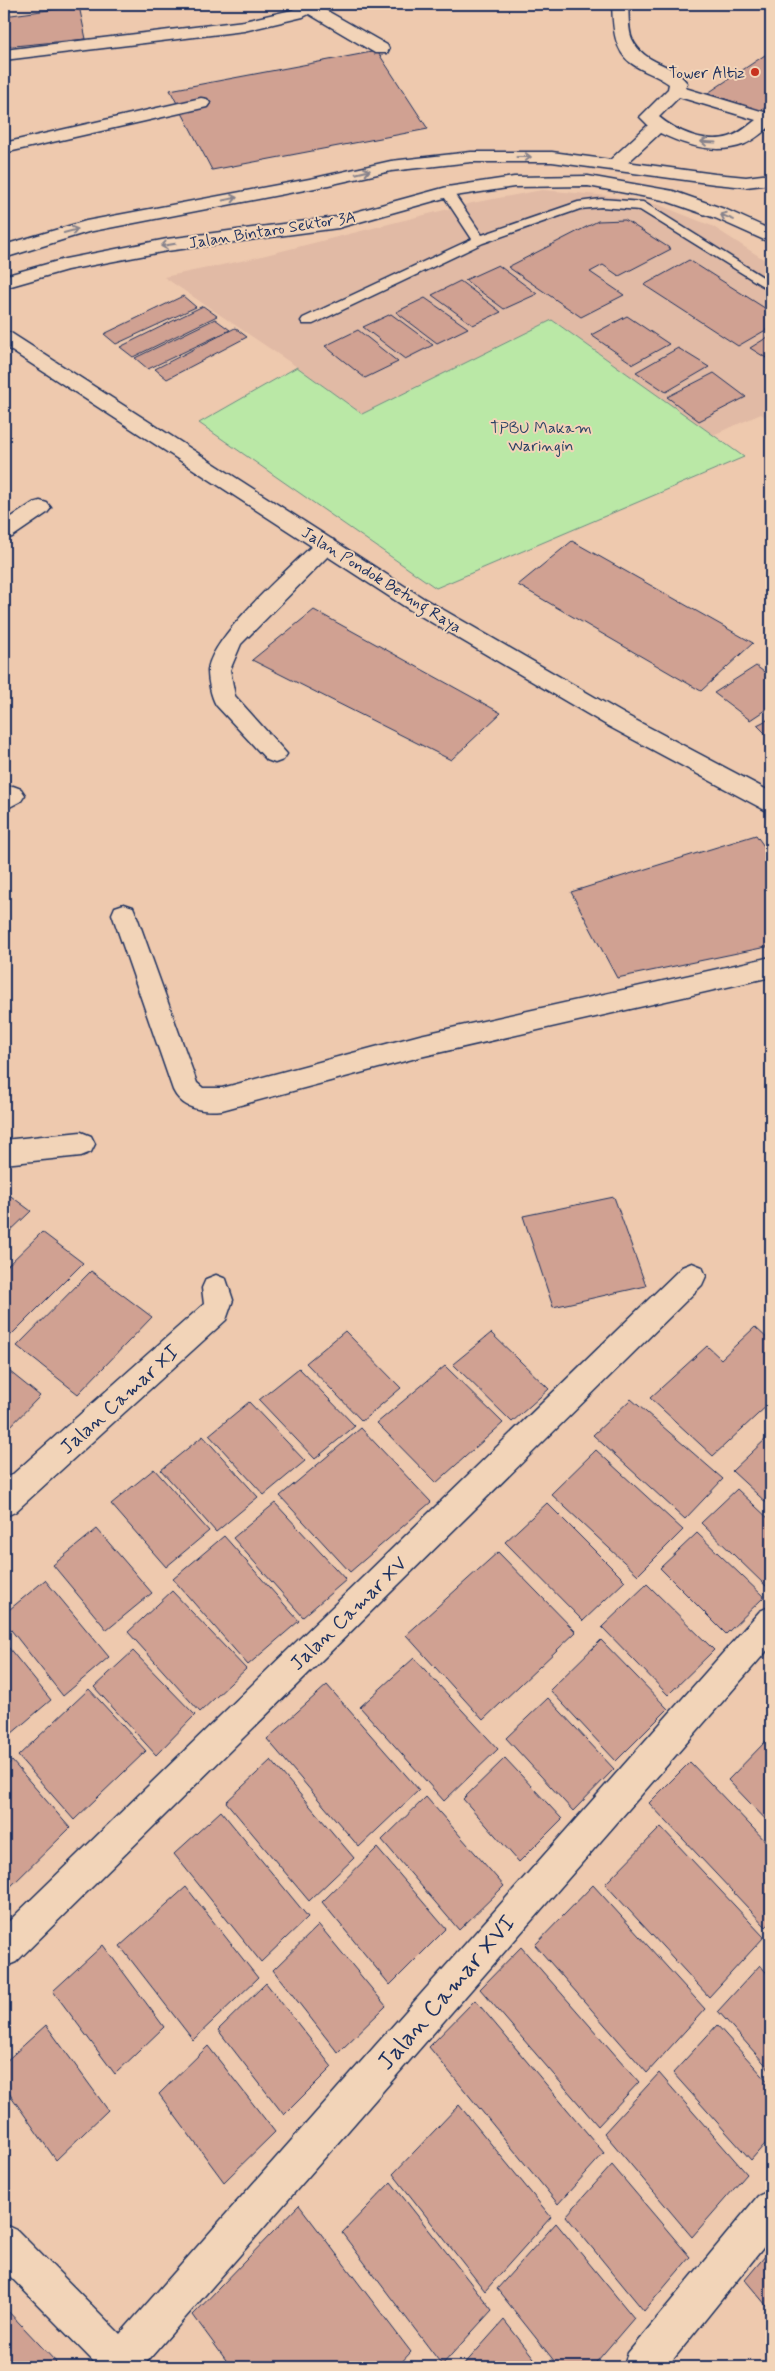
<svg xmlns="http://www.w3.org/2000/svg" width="775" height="2371" viewBox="0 0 775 2371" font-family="Mynerve,sans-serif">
	<rect width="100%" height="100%" fill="#eec9ae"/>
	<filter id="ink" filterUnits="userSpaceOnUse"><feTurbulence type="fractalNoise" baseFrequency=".02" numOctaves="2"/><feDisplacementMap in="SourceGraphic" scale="10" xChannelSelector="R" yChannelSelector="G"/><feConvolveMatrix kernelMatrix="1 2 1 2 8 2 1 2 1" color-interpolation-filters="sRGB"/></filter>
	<g filter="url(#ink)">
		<path fill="#e1baa5" d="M542 190 610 196 659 205 712 226 771 264V421L761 414 713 435 552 320 362 414 297 367 164 277 246 260 472 203Z"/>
		<path fill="#bae8a6" stroke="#6a8c82" d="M552 320 744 457 436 588 199 423 297 367 362 414Z"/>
		<path fill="#d0a192" stroke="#1b2f5e" d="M79 6 86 39 4 47V16Z
			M377 51 428 129 212 170 170 90Z
			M771 51V104L760 111 708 93Z
			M625 220 671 249 619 276 603 265 590 272 624 295 581 317 508 267 598 221Z
			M689 260 771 312V327L738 346 644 285Z
			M498 265 537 294 504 309 465 280Z
			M460 281 501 312 473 325 432 295Z
			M183 296 196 307 116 344 104 334Z
			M425 298 468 328 437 343 396 312Z
			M203 306 217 316 133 357 120 347Z
			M391 314 433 345 405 359 363 327Z
			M627 316 669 344 633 364 591 335Z
			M215 319 230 330 148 369 135 358Z
			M235 328 247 337 167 379 155 369Z
			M358 330 398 362 365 378 325 346Z
			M771 335V361L750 348Z
			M678 348 709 367 666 392 636 372Z
			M714 373 746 397 699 421 667 397Z
			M572 541 753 643 701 691 518 585Z
			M314 610 501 713 451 760 252 660Z
			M756 666 771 677V706L750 720 714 693Z
			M771 718V739L757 725Z
			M756 835 771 856V946L617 978 571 892Z
			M4 1191 31 1211 4 1237Z
			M614 1197 646 1286 553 1307 523 1216Z
			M42 1232 83 1263 9 1337 4 1333V1269Z
			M91 1271 152 1317 78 1394 17 1346Z
			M755 1327 771 1342V1402L713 1456 650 1398 707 1346 721 1359Z
			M345 1331 401 1388 362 1421 306 1363Z
			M491 1333 549 1389 512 1422 453 1364Z
			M445 1366 503 1423 436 1483 377 1423Z
			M4 1367 40 1396 4 1433Z
			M299 1368 355 1426 315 1459 259 1400Z
			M631 1399 723 1479 685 1519 593 1435Z
			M249 1402 305 1461 264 1495 209 1435Z
			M361 1428 431 1502 350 1572 280 1496Z
			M203 1436 258 1497 216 1532 161 1470Z
			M768 1437 771 1440V1507L732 1471Z
			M596 1450 683 1530 638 1575 551 1494Z
			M154 1469 209 1531 166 1567 111 1504Z
			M737 1489 771 1521V1583L767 1587 701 1523Z
			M275 1503 346 1580 303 1617 233 1538Z
			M547 1503 625 1581 583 1621 505 1542Z
			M97 1529 152 1593 107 1630 53 1565Z
			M697 1533 764 1597 726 1634 660 1568Z
			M224 1536 299 1621 248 1665 173 1579Z
			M498 1552 576 1632 483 1720 406 1635Z
			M45 1580 109 1657 63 1696 4 1621V1614Z
			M647 1584 714 1650 668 1695 602 1627Z
			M172 1591 246 1669 200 1712 128 1632Z
			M601 1640 668 1709 616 1761 550 1690Z
			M4 1642 51 1700 4 1740Z
			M133 1651 195 1715 156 1755 94 1687Z
			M414 1658 498 1749 444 1801 360 1707Z
			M327 1685 419 1790 359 1847 267 1739Z
			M89 1689 146 1751 74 1820 18 1756Z
			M548 1698 614 1769 573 1811 506 1738Z
			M767 1740 771 1744V1825L728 1780Z
			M505 1758 562 1819 519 1862 463 1799Z
			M271 1760 354 1858 309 1901 226 1802Z
			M12 1761 70 1828 4 1893V1768Z
			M690 1762 771 1847V1922L766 1927 649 1803Z
			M426 1797 504 1886 459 1930 382 1840Z
			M221 1811 308 1917 261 1962 174 1854Z
			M661 1827 764 1937 709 1997 605 1884Z
			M377 1848 446 1929 390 1985 322 1902Z
			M593 1885 705 2009 647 2073 535 1945Z
			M186 1887 258 1978 193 2040 120 1946Z
			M319 1925 386 2006 338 2053 273 1970Z
			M103 1945 164 2027 115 2074 53 1991Z
			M521 1947 639 2082 598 2126 480 1989Z
			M760 1965 771 1978V2071L718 2011Z
			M266 1983 332 2067 284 2115 218 2030Z
			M475 2000 604 2153 558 2204 429 2047Z
			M46 2025 108 2110 56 2160 4 2086V2063Z
			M717 2025 771 2085V2137L751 2160 673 2073Z
			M208 2046 275 2132 224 2182 159 2094Z
			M659 2073 747 2174 692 2237 604 2133Z
			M459 2105 551 2217 485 2291 393 2174Z
			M612 2165 690 2257 644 2311 566 2216Z
			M391 2182 492 2310 442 2365 342 2233Z
			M299 2205 411 2352 397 2367H231L193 2315Z
			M556 2223 634 2318 592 2367H559L497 2289Z
			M771 2249V2311L745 2280Z
			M5 2308 56 2362 52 2367H4Z
			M504 2320 541 2367H462Z"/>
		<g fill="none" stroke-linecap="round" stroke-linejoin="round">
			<defs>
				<path id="lane" d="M447 188 451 189 482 235 578 202 601 199 643 202 771 282V291L640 210 601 207 580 209 483 243 313 324H303L301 321 303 318 472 239 441 192Z"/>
				<path id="street" d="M299 4H315L387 45 389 49 387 53H375L309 14 303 17 244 31 4 60V50L244 21 292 10 300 5Z
					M612 4H628C629 15 628 30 632 39 645 66 671 61 687 83L685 88 771 114V126C763 132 754 140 745 144 717 155 686 146 660 133L622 168H610L607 164 610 160 648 125 640 117 668 89 669 84C657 75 643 72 631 63 613 50 613 23 612 4ZM679 97 756 120C748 126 739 134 729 137 706 144 677 132 659 117Z
					M201 98 207 99 210 103 207 107 4 153V143Z
					M40 501 47 503 51 508 47 513 12 537 4 539V522L33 503Z
					M326 538 334 540 337 545 334 550 241 644 230 670 235 696 287 754 283 760 275 763 267 760 216 705C211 696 208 681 208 671 209 638 293 565 318 540Z
					M13 786 21 789 25 795 21 801 4 810V789Z
					M124 904 133 907 136 914 197 1083 203 1088H222L420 1035 771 957V977L420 1057 222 1110C202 1112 182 1109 173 1090L112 914 115 907Z
					M81 1132 91 1136 95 1144 91 1152 81 1156 4 1164V1140Z
					M692 1263 702 1267 706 1276 702 1285 16 1962 4 1967V1926L682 1267Z
					M216 1275 226 1279 233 1300 226 1320 15 1512 4 1517V1482L204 1304 202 1288 206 1279Z
					M771 1606V1646L144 2365 145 2367H99L4 2270V2224L17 2230 120 2334 760 1611Z
					M771 2190V2238L667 2367H623L628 2353 758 2196Z"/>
				<path id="secondary" d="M471 152H552L715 174 746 177 771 174V184L746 187 715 184 552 162H471L391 171 315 188 88 232 4 258V245L86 221 315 178 391 161Z
					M588 176 673 191 727 210 771 230V243L715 218 663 200 588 186 514 187 448 197 338 228 167 251 67 270 4 288V276L65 259 167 239 337 217 447 187 514 177Z
					M4 331 11 333 423 598 624 714 771 792V812L763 809 608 726 407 608 4 346Z"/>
			</defs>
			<use href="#lane" stroke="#1b2f5e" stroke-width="3"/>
			<use href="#street" stroke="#1b2f5e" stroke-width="3"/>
			<use href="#secondary" stroke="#1b2f5e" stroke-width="3"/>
			<use href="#lane" fill="#f2d4b8" fill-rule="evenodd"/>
			<use href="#street" fill="#f2d4b8" fill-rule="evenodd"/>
			<use href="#secondary" fill="#f2d4b8" fill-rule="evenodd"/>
		</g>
		<defs><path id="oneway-shaft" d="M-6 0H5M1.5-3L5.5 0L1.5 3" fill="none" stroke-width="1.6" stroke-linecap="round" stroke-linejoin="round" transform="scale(1.25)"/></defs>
		<g stroke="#86828b">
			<use href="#oneway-shaft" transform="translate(708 142) rotate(-177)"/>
			<use href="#oneway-shaft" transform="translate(524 157)"/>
			<use href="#oneway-shaft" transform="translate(363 172) rotate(-13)"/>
			<use href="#oneway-shaft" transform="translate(230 199) rotate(-11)"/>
			<use href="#oneway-shaft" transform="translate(727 217) rotate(-157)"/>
			<use href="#oneway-shaft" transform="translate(71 231) rotate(-15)"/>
			<use href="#oneway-shaft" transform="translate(168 245) rotate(171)"/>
		</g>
	</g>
	<circle fill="#c8321e" stroke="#f2d4b8" stroke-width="2" cx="755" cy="72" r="5"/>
	<g text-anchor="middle" stroke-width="4" stroke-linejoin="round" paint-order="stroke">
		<g font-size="16" fill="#1b2f5e" stroke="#f2d4b8" text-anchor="end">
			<text x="745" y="78">Tower Altiz</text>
		</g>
		<g font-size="16" fill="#1b2f5e" stroke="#f2d4b8">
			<text transform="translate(272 229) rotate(-9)" y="6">Jalan Bintaro Sektor 3A</text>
			<text transform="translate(382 579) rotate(32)" y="6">Jalan Pondok Betung Raya</text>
		</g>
		<g font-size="16" fill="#2b4265" stroke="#f2d4b8">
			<text x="541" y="433">TPBU Makam<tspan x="541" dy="18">Waringin</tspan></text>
		</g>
		<g font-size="20" fill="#1b2f5e" stroke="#f2d4b8">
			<text transform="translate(119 1399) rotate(-42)" y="7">Jalan Camar XI</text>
			<text transform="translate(348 1613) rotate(-44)" y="7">Jalan Camar XV</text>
		</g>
		<g font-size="24" fill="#1b2f5e" stroke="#f2d4b8">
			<text transform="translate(446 1992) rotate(-49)" y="8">Jalan Camar XVI</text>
		</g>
	</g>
	<rect width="775" height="2371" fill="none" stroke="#f2d4b8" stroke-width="20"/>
	<rect x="10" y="10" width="755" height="2351" fill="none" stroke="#1b2f5e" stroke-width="2" filter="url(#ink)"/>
</svg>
